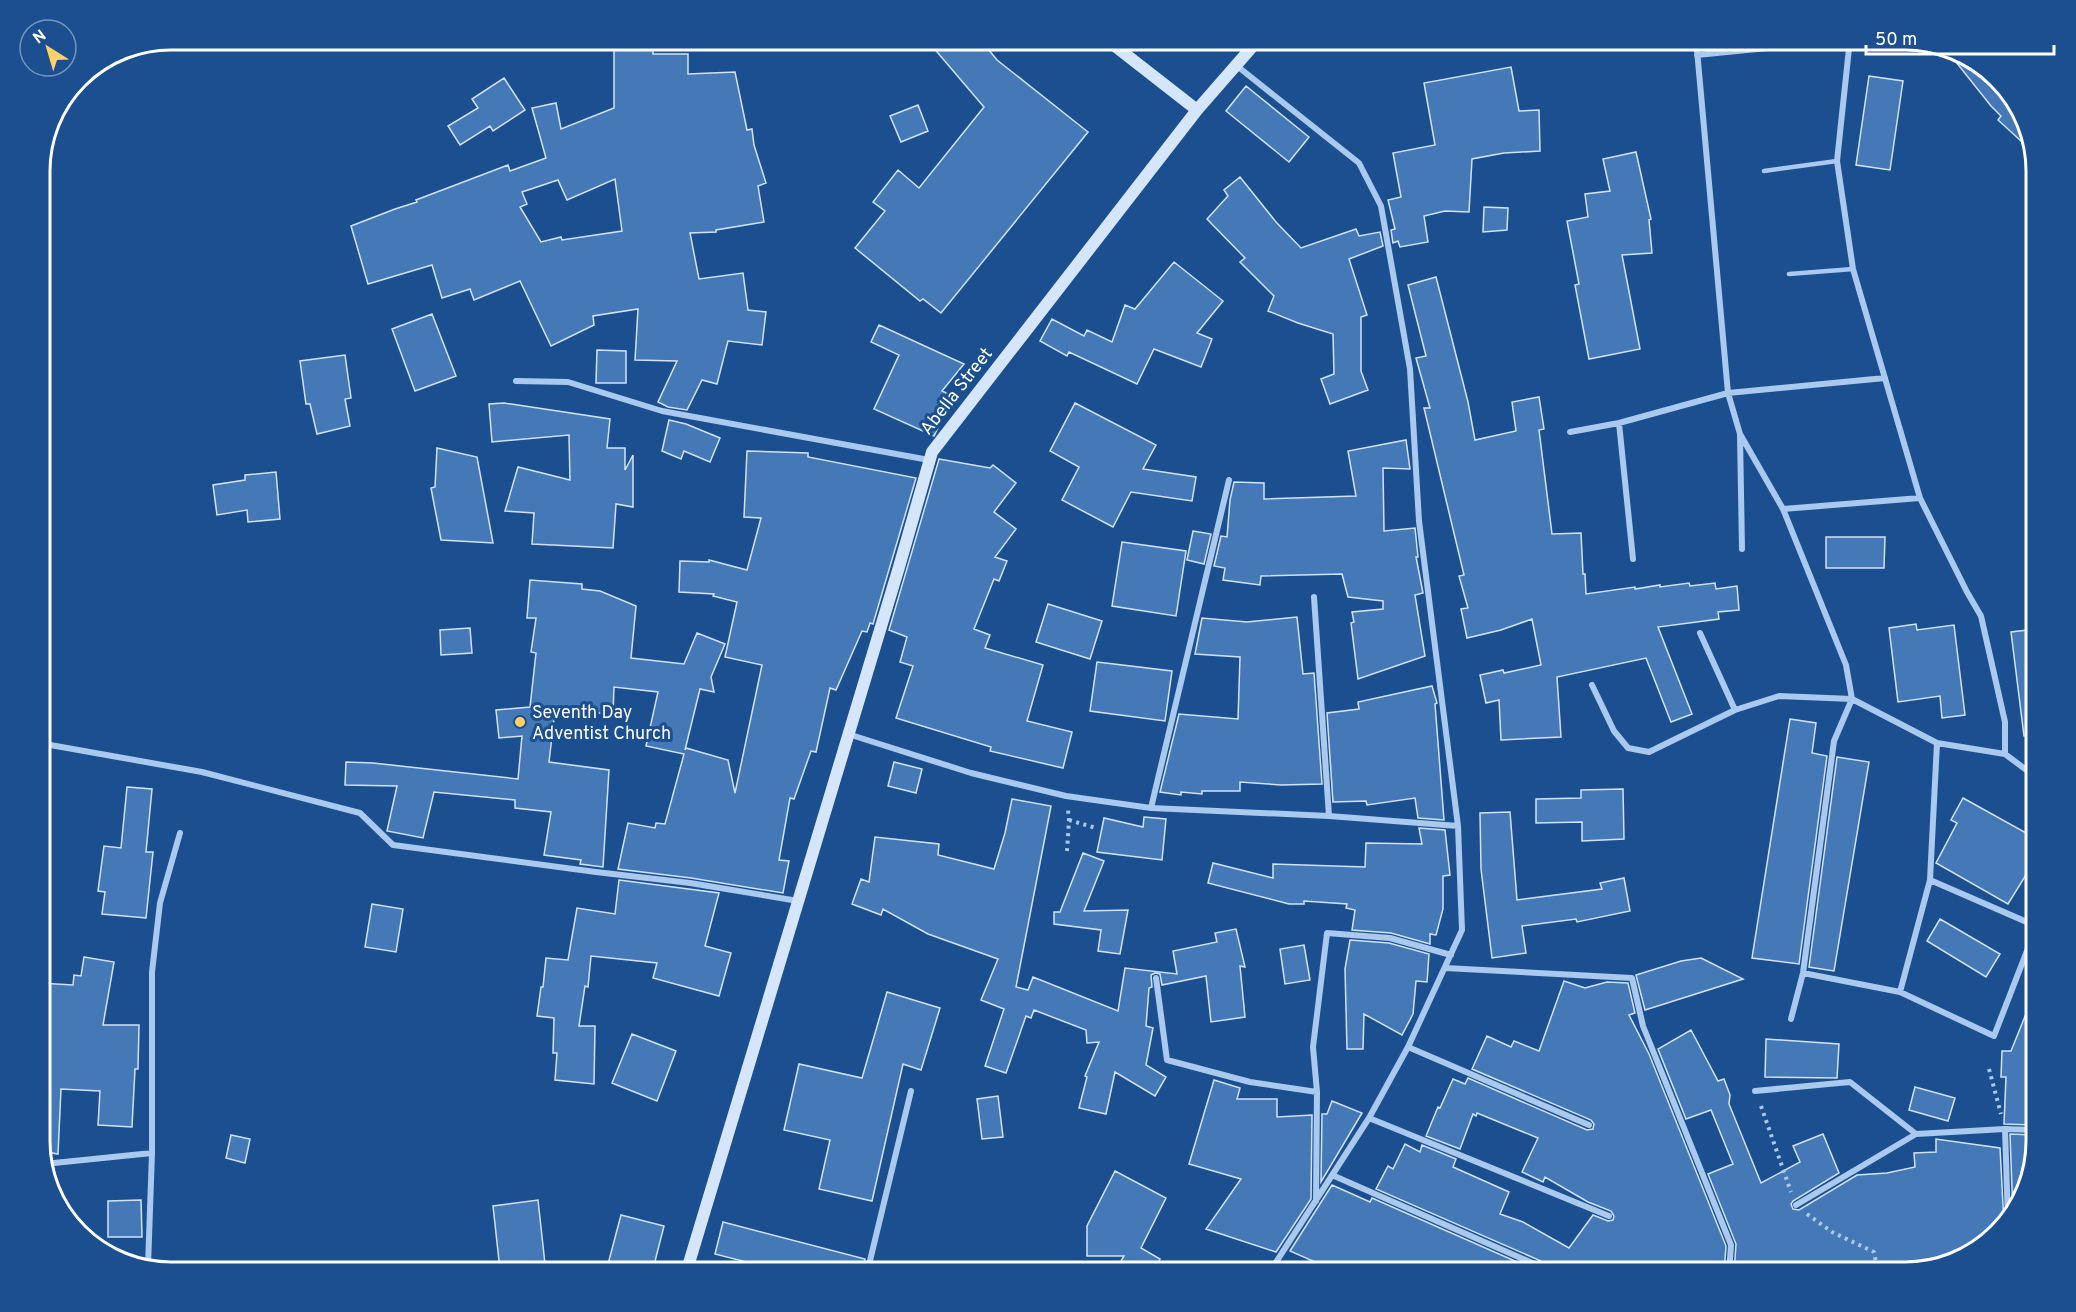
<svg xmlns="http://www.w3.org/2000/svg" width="2076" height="1312" viewBox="0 0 2076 1312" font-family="Overpass,sans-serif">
	<rect width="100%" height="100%" fill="#1b4f8f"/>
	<path fill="#4478b7" stroke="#cfe3fa" stroke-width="1.5" fill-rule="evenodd" d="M614 39H653V54H688V74L735 72 747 130 752 129 754 145 766 183 758 186 764 222 716 230V232L690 233 699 279 743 273 748 310 766 312 762 345 728 341 717 384 702 380 687 410 668 407 658 402 677 361 635 360 638 309 593 316 594 325 551 346 520 281 474 300 470 289 442 298 432 265 368 284 351 226 395 209 417 202 416 200 508 165 510 171 546 158 532 108 556 103 561 129 614 108ZM615 179 622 231 562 240 561 237 541 242 520 207 527 204 522 192 558 180 567 200Z
		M926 39H980L997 60 1088 132 941 313 923 299 920 301 855 248 885 211 873 202 898 170 919 188 984 107Z
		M1948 52 1978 61 2020 105 2032 151 1998 120 2001 116 1991 106Z
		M1511 67 1519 111 1539 110 1540 151 1504 153 1472 159 1469 212 1445 211 1424 216 1428 242 1400 247 1398 241 1393 243 1391 230 1395 229 1388 200 1401 197 1393 153 1435 145 1424 83Z
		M1869 76 1903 81 1890 170 1856 165Z
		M504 78 525 110 493 131 490 126 460 145 448 126 478 108 472 99Z
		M1246 86 1309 137 1289 162 1226 111Z
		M918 105 928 131 901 142 890 116Z
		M1636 152 1651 219 1649 220 1652 253 1622 255 1640 349 1589 359 1575 285 1579 284 1567 221 1588 217 1585 194 1610 191 1603 159Z
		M1240 177 1276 222 1301 248 1356 229 1359 236 1380 232 1383 246 1349 259 1367 315 1361 317V371L1368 390 1330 404 1321 379 1334 374 1333 334 1298 323 1268 311 1274 296 1240 262 1245 258 1207 219 1228 196 1224 190Z
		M1484 207 1508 208 1507 230 1483 232Z
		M1174 262 1223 301 1197 333 1212 339 1201 367 1154 349 1137 384 1069 352 1067 356 1040 341 1052 319 1084 336 1087 330 1112 342 1125 305 1135 309Z
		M1436 277 1468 402 1475 440 1516 431 1512 402 1539 397 1544 429 1539 430 1552 534 1581 533 1583 574H1585L1586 594 1635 587V589L1660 585V587L1689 583 1690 586 1715 583 1716 589 1737 586 1739 610 1718 612 1719 619 1658 627 1692 714 1671 722 1646 658 1557 677 1561 737 1501 740 1499 700 1486 703 1480 675 1503 670 1504 673 1541 665 1532 619 1501 630 1467 638 1461 609 1468 608 1459 576 1464 575 1424 408H1430L1416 358 1426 356 1408 285Z
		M432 314 456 376 415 391 392 329Z
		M879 325 964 364 942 391 953 396 934 436 874 409 899 355 871 342Z
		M597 350 626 351V383H596Z
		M345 355 351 398 345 399 350 426 317 434 310 404H306L300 361Z
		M504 403 610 419 607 448H625V470L633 455V507L616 504 613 548 532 544 534 513 505 511 518 467 570 480 569 435 492 442 489 404Z
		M1075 403 1156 445 1143 469 1196 477 1192 501 1131 492 1113 527 1062 500 1079 467 1050 451Z
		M669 420 686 424 720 438 710 462 684 451 681 459 662 451Z
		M1406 440 1410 469 1383 468 1384 531 1415 528 1418 557H1416L1423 593 1415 595 1425 656 1358 679 1351 623 1354 622 1352 612 1383 609V601L1348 597 1342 574 1261 576 1260 585 1223 580 1225 568 1214 566 1221 536 1227 537 1230 500 1234 482 1264 483V499L1356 496 1348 451Z
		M437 448 477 457 493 543 441 540 431 488 435 487Z
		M747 451 808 453V457L916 478 873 624 870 623 867 632 862 631 836 690 830 688 816 752 811 751 794 799 790 798 779 860 789 861 783 893 691 878 618 869 628 823 655 828 656 823 665 824 684 754 646 746 658 692 614 687 613 714 555 710 549 762 609 770 603 867 580 864 581 860 544 855 551 812 515 808V800L434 792 423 838 387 831 397 786 345 785 346 762 373 763 518 779 522 736 499 738 496 710 530 707 536 653 531 652 536 618H527L530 580 582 584V589L600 591 636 606 631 658 684 664 697 633 725 644 711 677 714 692 700 689 685 750 686 748 728 760 735 793 762 665 725 657 737 602 713 596 714 594 679 592 680 561 709 562V560L747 570 761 518 744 517Z
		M939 459 990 468 993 465 1016 483 994 512 1016 529 995 557 1007 561 999 581 994 579 974 629 990 635 985 648 1043 665 1027 721 1072 732 1063 768 990 751 991 747 896 718 913 666 900 662 907 637 889 630Z
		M276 472 280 519 248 522 247 510 217 515 213 485 245 480V475Z
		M1193 531 1211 534 1204 564 1187 560Z
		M1826 537H1885L1884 568H1826Z
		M1122 542 1186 551 1176 616 1112 606Z
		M1048 604 1102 621 1090 659 1036 642Z
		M1297 617 1303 674 1314 673 1322 784 1281 785 1240 782V791H1202V794L1181 792V795L1160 792 1179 714 1238 719 1240 657 1195 654 1202 618 1247 622Z
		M1916 624 1917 630 1954 625 1965 715 1942 718 1940 696 1898 702 1889 628Z
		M470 628 472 653 441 655 440 630Z
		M2037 629V735L2024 736 2011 632Z
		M1097 662 1172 671 1165 721 1090 711Z
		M1432 686 1437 703 1435 704 1444 820 1418 818 1415 798 1367 805 1366 801 1333 802 1327 713 1359 709 1358 702Z
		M1790 719 1816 723 1812 753 1827 756 1799 964 1752 958Z
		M1837 757 1869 762 1834 971 1809 967Z
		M894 762 922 769 916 793 888 786Z
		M127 787 152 789 146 852H153L146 918 102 914 105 892 98 891 104 846 121 848Z
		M1623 789 1624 839 1582 841V822L1536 823V799L1581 798V790Z
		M1963 798 2037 839V857L2008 904 1936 863 1957 823 1951 820Z
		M1012 799 1051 806 1016 987 1028 990 1033 977 1118 1011 1125 968 1177 974 1173 951 1217 942 1215 933 1236 929 1245 967 1240 966 1245 1017 1211 1022 1206 976 1162 985 1160 974 1155 973 1151 975 1152 987 1149 988 1146 1026 1153 1028 1146 1065 1166 1077 1155 1096 1115 1072 1106 1114 1079 1108 1087 1077 1085 1076 1099 1042 1087 1043 1086 1030 1034 1010 1031 1018 1026 1016 1006 1073 985 1066 1004 1009 981 1000 998 959 928 934 883 909 881 915 852 904 861 879 869 882 875 837 939 844 938 855 994 869 1005 833Z
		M1510 812 1517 900 1602 889 1600 883 1624 878 1630 911 1577 922 1576 919 1522 926 1526 953 1492 958 1481 869 1480 813Z
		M1144 817 1166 819 1162 860 1097 852 1104 818 1143 827Z
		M1419 828 1445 830 1450 875 1443 876V909L1436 935 1430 934V944L1391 933 1352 930 1355 910 1346 908 1347 904 1304 901V904H1289L1208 883 1213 863 1273 878V864L1365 867 1366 843 1422 844Z
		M1083 853 1104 861 1084 911 1128 910 1120 954 1098 951 1101 930 1054 924V912H1060Z
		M619 880 719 893 705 946 731 953 719 996 653 978 657 963 591 956 588 987 585 986 579 1026H595L594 1084 555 1080 557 1053H553L554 1018 537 1016 541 987H543L546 958 568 960 577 908 615 914Z
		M372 904 403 909 396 952 365 947Z
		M1940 919 2000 954 1986 977 1927 941Z
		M1350 940 1389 943 1429 954 1427 982 1416 981 1413 1014 1402 1035 1364 1014 1363 1049H1347L1345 969Z
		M1304 945 1310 980 1285 984 1280 949Z
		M84 957 114 962 103 1025H139L138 1069H135L132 1127 98 1125 100 1091 61 1089 58 1154 40 1151 39 983 73 985 74 975 81 976Z
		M1701 958 1743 979 1645 1010 1636 975 1681 961Z
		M1564 981 1585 988 1607 982 1628 983 1635 1013 1629 1015 1649 1054 1726 1246 1724 1273H1560L1557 1268 1376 1189 1388 1166 1393 1169 1405 1144 1420 1152 1422 1145 1456 1159 1453 1167 1509 1192 1500 1214 1523 1222 1569 1248 1593 1215 1608 1221 1613 1220 1614 1216 1611 1211 1588 1202 1545 1177 1543 1182 1522 1172 1538 1138 1477 1113 1476 1116 1473 1114 1460 1149 1426 1136 1438 1107 1440 1108 1453 1079 1465 1084 1468 1078 1587 1130 1593 1129 1594 1124 1591 1120 1472 1069 1487 1036 1511 1047 1514 1041 1539 1051Z
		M2036 989 2037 1125 2004 1124 2006 1077H2001L2002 1051H2011Z
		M887 992 940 1008 921 1070 903 1064 872 1201 819 1189 830 1140 784 1130 799 1064 862 1078Z
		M1691 1030 1718 1081 1724 1079 1730 1095 1729 1104 1761 1183 1800 1162 1793 1146 1823 1134 1839 1173 1793 1201 1791 1204 1793 1209 1799 1210 1857 1175 1887 1173 1915 1167 1914 1153 1936 1152V1139L2000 1148 2004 1224 1971 1256 1906 1273H1734L1736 1244 1708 1174 1733 1164 1711 1110 1686 1119 1658 1049Z
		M632 1034 676 1051 657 1101 612 1083Z
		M1766 1039 1839 1044 1837 1078 1765 1077Z
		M1214 1080 1240 1088 1237 1099H1277V1117L1312 1115 1311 1199 1276 1252 1206 1229 1241 1179 1189 1164Z
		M1915 1087 1955 1098 1948 1121 1909 1110Z
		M998 1096 1003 1137 982 1139 977 1099Z
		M1332 1101 1362 1113 1321 1182 1322 1114H1327Z
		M2010 1134 2037 1135V1142L2013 1216Z
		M231 1135 250 1139 245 1163 226 1158Z
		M1115 1171 1166 1198 1141 1248 1160 1259 1152 1273H1114L1124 1256H1087V1226Z
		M1332 1185 1370 1202 1372 1198 1542 1273H1340L1290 1251Z
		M141 1200 142 1237H108V1201Z
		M538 1200 545 1264 500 1270 493 1206Z
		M621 1215 664 1226 652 1273H627L607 1268Z
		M723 1222 865 1259 862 1273H790L715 1254Z
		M875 1262 892 1266 891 1273H872Z"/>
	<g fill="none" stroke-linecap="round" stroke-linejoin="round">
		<path stroke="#a9c9ee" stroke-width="4" stroke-dasharray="3 4.5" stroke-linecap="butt" d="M1069 820 1096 828
			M1067 851 1069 820 1068 810
			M1989 1069 2001 1114
			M1761 1106 1791 1192
			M1807 1214 1832 1232 1874 1252 1878 1273"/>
		<path stroke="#a9c9ee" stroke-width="4.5" d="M1764 171 1837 161
			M1789 274 1853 269"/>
		<path stroke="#a9c9ee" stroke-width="6" d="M1696 39 1728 393 1740 434 1783 509 1846 665 1852 699 1834 741 1803 973 1791 1019
			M1850 39 1837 161 1853 269 1920 498 1967 592 1981 616 2005 722V754
			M1697 55 1849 40
			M1237 66 1359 163 1381 206 1410 369 1419 521 1458 826 1462 930 1408 1047 1369 1118 1269 1273
			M516 381 568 382 662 411 929 460
			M1619 423 1633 559
			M1570 432 1619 423 1728 393 1885 378
			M1740 435 1742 549
			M1783 509 1920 498
			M1314 597 1329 816
			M1700 633 1735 710
			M1592 685 1614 731 1628 748 1649 752 1735 710 1779 696 1852 699 1937 743 2005 754 2037 778
			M848 734 971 773 1066 796 1151 808 1329 816 1458 826
			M39 743 202 772 360 813 393 845 596 872 690 883 798 901
			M1151 808 1229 480
			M1930 880 2036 926
			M1445 968 1632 978 1643 1026 1731 1245 1729 1273
			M1803 973 1900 992 1994 1036 2037 925
			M1156 978 1167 1060 1250 1082 1317 1092
			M1900 992 1930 880 1937 743
			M1408 1047 1589 1125
			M1755 1091 1850 1082 1916 1134
			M1369 1118 1609 1216
			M2005 1129 2008 1221
			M152 1153V972L160 903 180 833
			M44 1164 152 1153 148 1266
			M1332 1175 1555 1273
			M1316 1201 1317 1092 1313 1047 1327 933 1390 938 1451 955
			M1796 1205 1916 1134 2005 1129 2037 1130
			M867 1273 911 1091"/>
		<path stroke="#d6e6fa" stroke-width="12" d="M1106 39 1197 110
			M686 1273 899 567 932 452 1197 110 1259 39"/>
	</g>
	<circle fill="#ffd166" stroke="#1b4f8f" stroke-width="2" cx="520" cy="722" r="6"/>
	<g text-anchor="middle" stroke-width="6" stroke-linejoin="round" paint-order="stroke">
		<g font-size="18" fill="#fff" stroke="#1b4f8f">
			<text transform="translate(956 391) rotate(-52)" y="6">Abella Street</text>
		</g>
		<g font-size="18" fill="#fff" stroke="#1b4f8f" text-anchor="start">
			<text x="532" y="718">Seventh Day<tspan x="532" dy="21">Adventist Church</tspan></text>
		</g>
	</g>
	<path d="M0 0H2076V1312H0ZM171 50H1905A121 121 0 0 1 2026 171V1141A121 121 0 0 1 1905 1262H171A121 121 0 0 1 50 1141V171A121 121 0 0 1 171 50Z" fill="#1b4f8f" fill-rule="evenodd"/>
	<path fill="none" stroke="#fff" stroke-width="3" d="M171 50H1905A121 121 0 0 1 2026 171V1141A121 121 0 0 1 1905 1262H171A121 121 0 0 1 50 1141V171A121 121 0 0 1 171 50Z"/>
	<g transform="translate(48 48) rotate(323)"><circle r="28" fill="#1b4f8f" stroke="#7695bc" stroke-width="1.5"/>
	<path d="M0-4.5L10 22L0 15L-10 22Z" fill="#ffd166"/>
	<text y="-9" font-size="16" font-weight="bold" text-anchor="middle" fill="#ffffff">N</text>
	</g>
	<path d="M1866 45v9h188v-9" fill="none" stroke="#ffffff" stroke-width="3"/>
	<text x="1875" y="45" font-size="18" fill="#ffffff" stroke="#1b4f8f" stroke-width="4.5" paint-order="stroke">50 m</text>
</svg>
